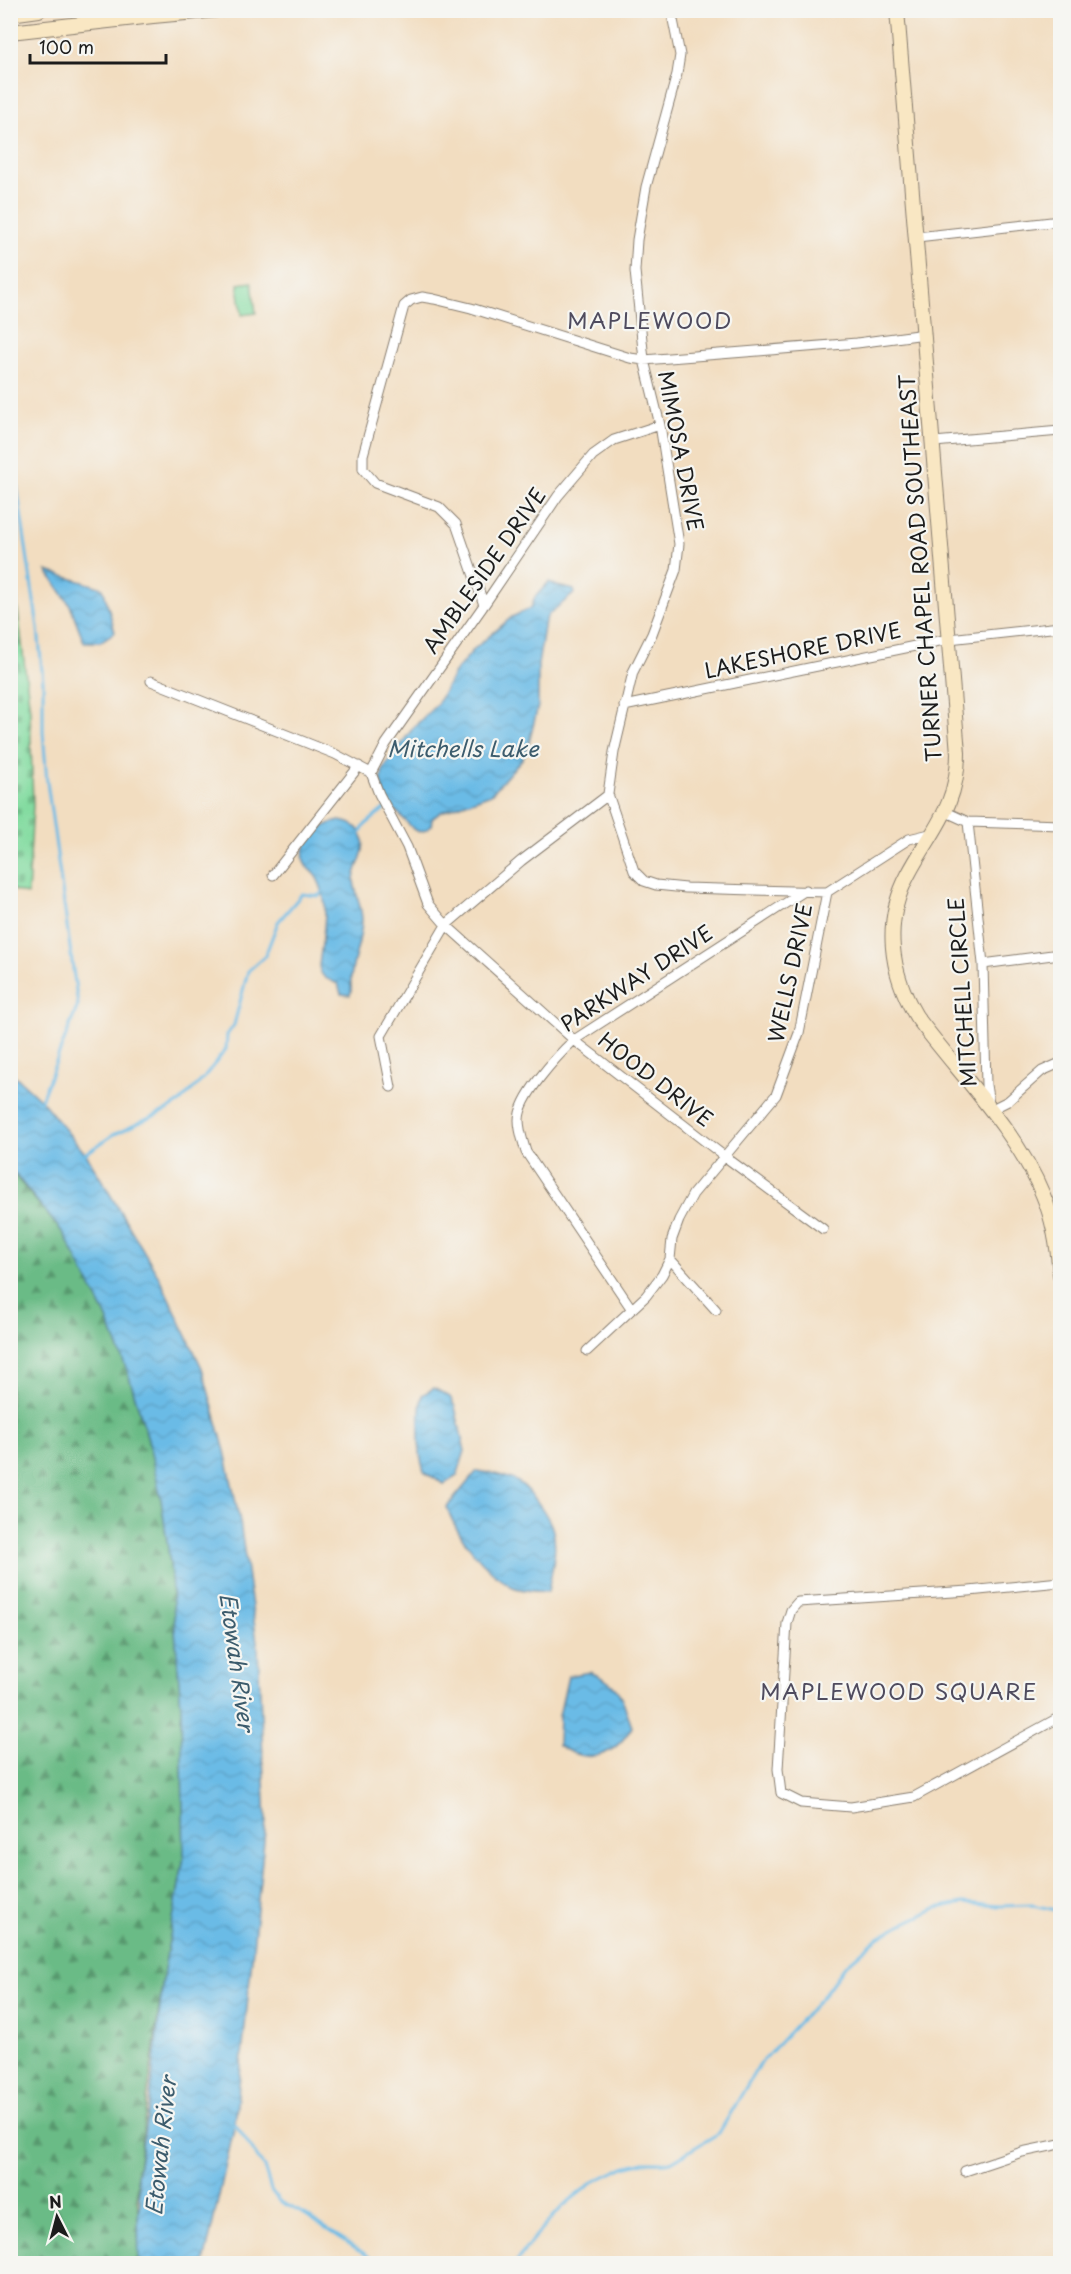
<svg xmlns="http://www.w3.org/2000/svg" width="1071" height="2274" viewBox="0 0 1071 2274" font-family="'Playpen Sans',sans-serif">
	<defs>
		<pattern id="forest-firs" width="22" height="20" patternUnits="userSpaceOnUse" patternTransform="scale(1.5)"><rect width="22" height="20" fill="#6abb86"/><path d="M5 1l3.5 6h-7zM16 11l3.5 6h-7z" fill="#56976d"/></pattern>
		<pattern id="cemetery-stones" width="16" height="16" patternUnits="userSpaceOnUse" patternTransform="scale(1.5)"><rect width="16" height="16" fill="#83dba0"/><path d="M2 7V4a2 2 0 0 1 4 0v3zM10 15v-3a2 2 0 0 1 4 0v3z" fill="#71bb89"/></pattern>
		<pattern id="water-waves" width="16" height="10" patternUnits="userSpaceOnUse" patternTransform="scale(1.5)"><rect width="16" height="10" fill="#6bbbe6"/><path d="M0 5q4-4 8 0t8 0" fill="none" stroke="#5ca0c5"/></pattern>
	</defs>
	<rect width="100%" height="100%" fill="#f6f6f2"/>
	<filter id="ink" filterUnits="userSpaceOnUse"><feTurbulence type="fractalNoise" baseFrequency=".0167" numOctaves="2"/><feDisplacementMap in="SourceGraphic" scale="12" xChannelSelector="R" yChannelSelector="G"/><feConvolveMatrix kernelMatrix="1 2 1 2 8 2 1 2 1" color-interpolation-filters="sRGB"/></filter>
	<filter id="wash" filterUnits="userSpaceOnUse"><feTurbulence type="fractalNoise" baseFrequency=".008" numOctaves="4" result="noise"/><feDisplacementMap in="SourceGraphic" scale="24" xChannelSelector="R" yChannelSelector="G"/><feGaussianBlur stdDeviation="1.35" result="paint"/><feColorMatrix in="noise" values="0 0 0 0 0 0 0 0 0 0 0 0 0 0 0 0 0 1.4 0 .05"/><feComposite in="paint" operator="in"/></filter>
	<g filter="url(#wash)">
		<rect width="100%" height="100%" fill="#f2ddc0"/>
		<path fill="#83dba0" stroke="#507c5e" stroke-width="1.5" d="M252 282 256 313 242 315 238 284Z"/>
		<path fill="url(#forest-firs)" stroke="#436c51" stroke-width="1.5" d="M10 1170 64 1234 106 1316 128 1373 148 1439 161 1499 170 1563 181 1708 184 1857 164 1970 137 2176 139 2263H11Z"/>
		<path fill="url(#cemetery-stones)" stroke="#507c5e" stroke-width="1.5" d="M10 527 14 545 16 594 30 710 33 805 28 895 11 889Z"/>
		<path fill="url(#water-waves)" stroke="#446c81" stroke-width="1.5" d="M47 571 103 588 115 632 100 642H84L70 605Z
			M549 582 557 586 574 590 575 593 549 614 545 621 538 665V706L528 747 522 759 491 794 441 812 432 819 431 826 426 830 419 832 413 829 390 804 383 792 381 779 383 769 413 728 437 704 454 673 474 649 512 617 531 608 535 597Z
			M339 821C350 822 360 827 363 839 366 853 356 865 354 879 353 885 362 908 362 919 362 940 353 958 351 978 350 985 353 988 350 995L341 994 338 984C327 979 321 978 319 966 321 946 326 925 325 905 324 896 320 880 314 874 311 870 307 869 305 864 297 844 322 823 339 821Z
			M10 1071 41 1100 88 1157 158 1275 202 1368 225 1451 240 1522 258 1649 266 1821 235 2124 204 2263H139L138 2214 140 2202 137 2176 150 2098 164 1970 184 1857 181 1708 170 1563 161 1499 148 1439 128 1373 106 1316 64 1234 11 1169Z
			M434 1388 450 1397 455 1407 465 1451 457 1476 444 1484 424 1472C417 1448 418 1420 422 1395Z
			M477 1471C491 1473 505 1475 518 1482 530 1489 550 1517 553 1531 558 1551 551 1573 548 1592 537 1591 520 1591 511 1586 485 1570 456 1536 447 1507Z
			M590 1672C622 1685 621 1697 632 1727 614 1757 587 1766 558 1745L559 1716 568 1676Z"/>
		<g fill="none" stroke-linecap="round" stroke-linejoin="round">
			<path stroke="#6bbbe6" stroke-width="3" d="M10 452 16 480 38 628 43 682V732L47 782 78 1005 41 1100
				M360 833 365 825 390 804
				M83 1154H85L113 1135 169 1109 180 1102 204 1078 226 1049 227 1035 234 1025 248 971 265 956 278 922 302 894 319 896 322 892
				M233 2125 235 2124 264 2167 271 2190 279 2201 306 2215 380 2264
				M404 2264 434 2259 437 2264
				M515 2264 532 2240 563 2206 593 2182 624 2167 644 2162H671L719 2133 759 2065 822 1997 843 1968 874 1941 891 1930 936 1908 963 1903 999 1906 1033 1905 1060 1911"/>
		</g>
	</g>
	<g filter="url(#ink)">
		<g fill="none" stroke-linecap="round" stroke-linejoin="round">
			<defs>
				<path id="street" d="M671 10 680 55 677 74 646 187 637 240 635 271 644 360 660 425 679 544 676 570 652 634 633 672 614 752 608 794 634 871 644 881 656 885 686 888 827 892
					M917 237 1060 221
					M934 442 1060 431
					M484 605 456 524 439 507 375 483 363 469V455L404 306 411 300 422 297 434 299 471 308 630 358 644 360 857 343 925 334
					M151 681 335 754 371 773
					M624 706 949 639 1060 627
					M371 773 379 794 407 847 428 904 446 925 574 1040 724 1156 823 1229
					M371 773 386 744 484 605 558 496 593 455 614 440 660 425
					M946 812 968 822 1060 825
					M968 822 983 964 986 1085 990 1110 1008 1101 1042 1071 1060 1063
					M273 875 359 766
					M827 892 909 839 934 833
					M983 964 1060 954
					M391 1087 381 1036 446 925 521 861 608 795
					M670 1259 716 1310
					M631 1308 526 1152C523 1141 519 1131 519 1120 519 1097 557 1056 574 1040L806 890
					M587 1351 646 1296 662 1275 670 1259 672 1239 679 1220 693 1194 776 1095 799 1033 827 892
					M1060 1582 969 1591 798 1602 791 1610 787 1623 778 1769 781 1793 801 1803 851 1807 914 1797 1060 1717
					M965 2171 1022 2152 1060 2144"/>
				<path id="secondary" d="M897 10 958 753C958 807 931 831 908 875 883 922 890 972 916 1016 958 1073 1016 1129 1043 1195 1054 1221 1058 1248 1060 1275
					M10 14 39 10
					M10 32 153 16 218 10"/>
			</defs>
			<use href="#street" stroke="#877c6e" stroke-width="11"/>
			<use href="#secondary" stroke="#877c6e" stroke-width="16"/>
			<use href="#street" stroke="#fff" stroke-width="9"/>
			<use href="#secondary" stroke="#f9e7c3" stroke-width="14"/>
		</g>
	</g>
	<g text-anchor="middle" stroke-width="4.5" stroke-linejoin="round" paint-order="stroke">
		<g font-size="21" fill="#1c1c1c" stroke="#f6f6f2">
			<text transform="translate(680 451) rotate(79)" y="7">MIMOSA DRIVE</text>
			<text transform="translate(921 568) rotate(-94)" y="7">TURNER CHAPEL ROAD SOUTHEAST</text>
			<text transform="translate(485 571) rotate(-55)" y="7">AMBLESIDE DRIVE</text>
			<text transform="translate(803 651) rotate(-12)" y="7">LAKESHORE DRIVE</text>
			<text transform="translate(791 973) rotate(-78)" y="7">WELLS DRIVE</text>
			<text transform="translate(637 979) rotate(-33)" y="7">PARKWAY DRIVE</text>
			<text transform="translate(963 992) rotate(-94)" y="7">MITCHELL CIRCLE</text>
			<text transform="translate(655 1080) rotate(38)" y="7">HOOD DRIVE</text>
		</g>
		<g font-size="22" letter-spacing="1.5" fill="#4f4b5e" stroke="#f6f6f2">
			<text x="650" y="329">MAPLEWOOD</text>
			<text x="899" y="1700">MAPLEWOOD SQUARE</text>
		</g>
		<g font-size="22" font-style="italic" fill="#3c5c6d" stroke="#f6f6f2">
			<text x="463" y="757">Mitchells Lake</text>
			<text transform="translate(237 1662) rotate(82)" y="8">Etowah River</text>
			<text transform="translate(161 2146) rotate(-84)" y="8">Etowah River</text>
		</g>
	</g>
	<rect width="1071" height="2274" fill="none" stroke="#f6f6f2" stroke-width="36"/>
	<g transform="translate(57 2217) rotate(354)" stroke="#f6f6f2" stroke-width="4.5" paint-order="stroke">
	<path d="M0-4.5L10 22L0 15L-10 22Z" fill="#1c1c1c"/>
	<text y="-9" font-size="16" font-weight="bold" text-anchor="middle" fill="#1c1c1c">N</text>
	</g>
	<path d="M30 54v9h136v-9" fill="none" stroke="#1c1c1c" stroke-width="3"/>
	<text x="39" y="54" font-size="18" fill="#1c1c1c" stroke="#f6f6f2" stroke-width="4.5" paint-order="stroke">100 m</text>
</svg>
